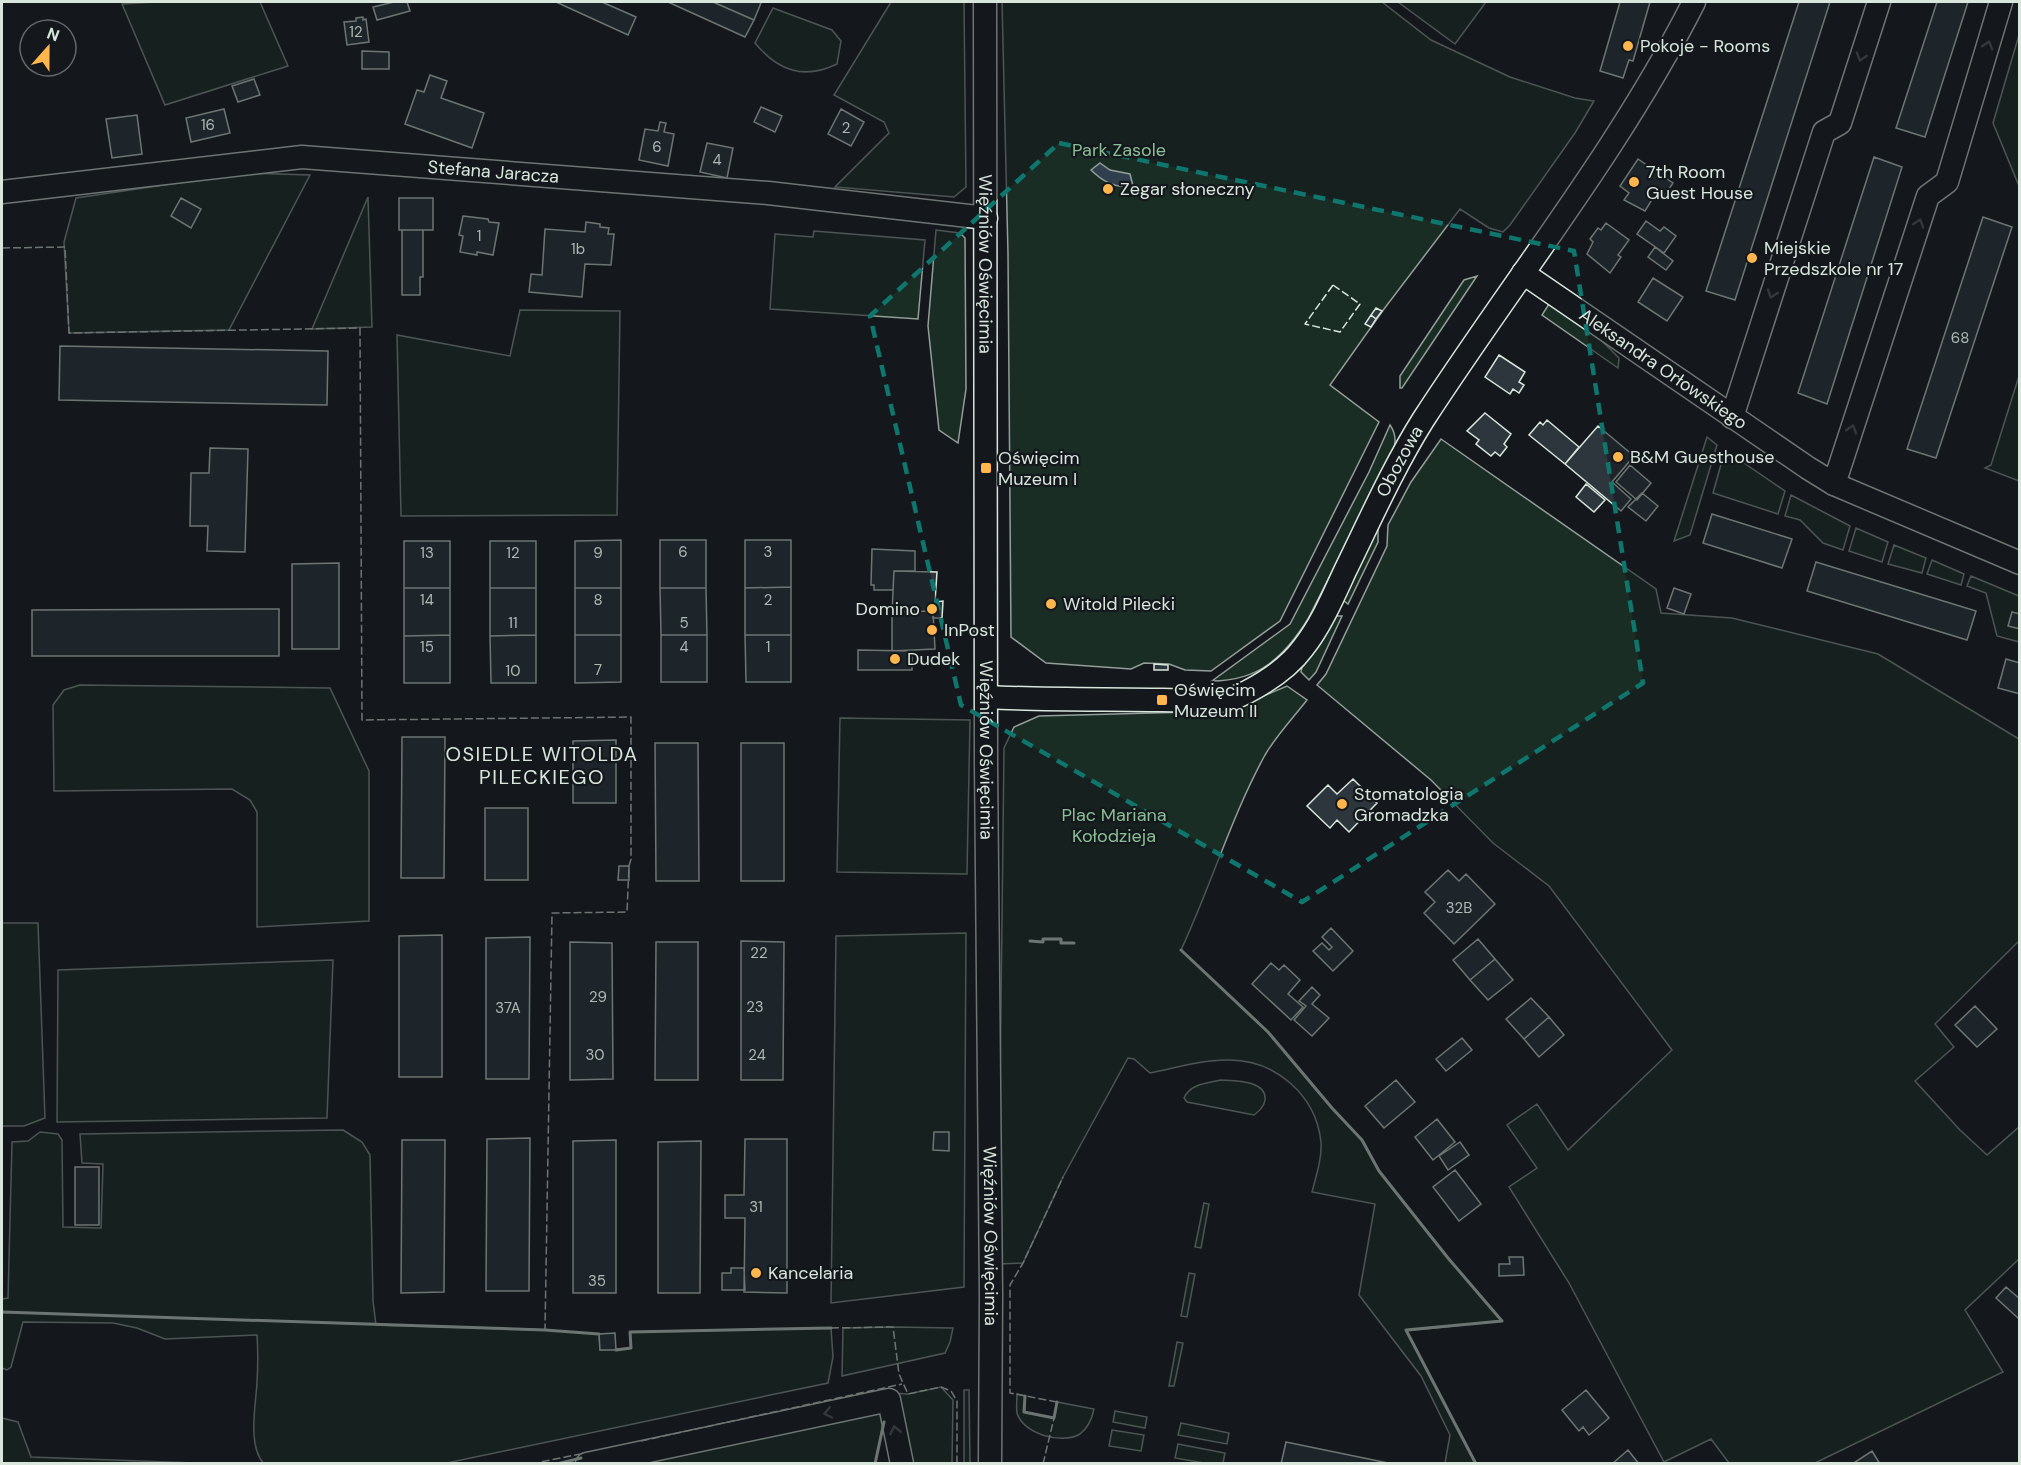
<svg xmlns="http://www.w3.org/2000/svg" width="2021" height="1465" viewBox="0 0 2021 1465" font-family="'DM Sans',sans-serif">
	<rect width="100%" height="100%" fill="#14181c"/>
	<path fill="#1a2d24" stroke="#939e99" stroke-width="1.5" d="M156 2H260L288 66 165 105 122 4Z
		M891 2H964L966 187 954 197 835 187 889 133 884 122 834 95Z
		M1002 2H1382L1431 40 1510 77 1575 98 1594 101 1575 133 1510 225 1503 232 1489 228 1460 209 1384 309 1330 385 1379 422 1280 621 1211 671 1185 670 1169 664 1144 663 1131 669 1046 663 1011 637 1008 254Z
		M1398 2H1486L1455 44Z
		M773 8 832 30 841 41 837 64C804 80 778 71 755 43Z
		M2019 35 2020 186H2019L1993 123Z
		M245 173 310 175 229 330 69 333 64 242 76 198Z
		M368 197 372 327 312 329Z
		M936 230 960 233 965 238 966 389 958 443 939 430 928 326Z
		M814 231 925 240 918 319 770 309 775 234 813 237Z
		M1477 276 1402 388H1400V376L1464 280Z
		M1549 304 1594 333 1619 358 1618 368 1542 315Z
		M520 310 620 311 617 515 401 516 397 335 510 356Z
		M2019 376V481L1985 468 1991 465Z
		M1390 425C1395 432 1396 441 1394 449L1308 619C1284 657 1259 681 1212 681L1290 624 1369 472Z
		M1707 437 1717 445 1690 535 1674 541Z
		M1441 439 1656 589 1661 613 1732 618 1878 654 2019 739V941L1935 1024 1954 1047 1915 1081 1960 1130 1987 1155 2019 1127V1259L1965 1310 2003 1372 1815 1463H1729L1711 1439 1664 1462 1569 1283 1509 1187 1537 1168 1507 1125 1537 1104 1568 1150 1672 1050 1549 886 1493 843 1431 780 1317 685 1326 674 1387 546 1388 525 1411 482Z
		M1725 450 1785 491 1778 514 1713 493Z
		M1791 495 1850 526 1843 550 1823 543 1800 520 1785 516Z
		M1378 528V542L1348 604 1343 600Z
		M1856 528 1888 542 1882 562 1849 551Z
		M1894 545 1926 558 1922 573 1888 564Z
		M1932 560 1964 574 1961 585 1927 574Z
		M1971 576 2019 596V642L1997 636 1986 593 1967 586Z
		M1336 616H1342L1316 672 1309 680 1301 672 1302 667 1320 644Z
		M80 685 330 688 369 771V921L257 927V812L250 800 232 789 54 791 53 705 64 690Z
		M1287 686 1307 700C1293 718 1276 736 1265 755 1231 817 1211 886 1181 950L1268 1032 1332 1108 1362 1140 1379 1171 1448 1258 1502 1321 1406 1331 1476 1463H1445L1450 1435 1421 1376 1359 1295 1375 1204 1312 1192C1316 1176 1322 1159 1321 1142 1316 1095 1275 1059 1227 1060 1201 1060 1175 1068 1150 1073L1134 1059 1128 1058 1063 1177 1023 1263 998 1264 1004 748 1014 727 1039 716 1228 711Z
		M840 718 970 720 967 874 837 872Z
		M2 923H38L45 1118 24 1126H2Z
		M966 933 964 1287 831 1303 836 936Z
		M333 960 327 1118 57 1122 58 970Z
		M1221 1080C1234 1081 1267 1080 1265 1100 1264 1107 1259 1111 1254 1115L1187 1102 1184 1098C1190 1084 1207 1083 1221 1080Z
		M343 1130 362 1142 370 1155 373 1301 376 1325 545 1330 599 1334 600 1350 631 1348 630 1332 831 1328 833 1357 828 1383 442 1464H264C247 1445 256 1405 257 1382 258 1366 258 1350 257 1335L165 1339 137 1328 113 1323 23 1322 11 1367 7 1370 2 1368V1299L8 1298 12 1142 28 1141 40 1132 58 1134 62 1140 63 1227 101 1228 103 1164 82 1163 80 1134Z
		M1204 1203 1209 1204 1201 1248 1195 1247Z
		M1189 1273 1195 1274 1187 1317 1181 1316Z
		M893 1327 953 1328 950 1342 945 1353 842 1376 843 1328Z
		M1177 1342 1183 1343 1174 1386H1169Z
		M941 1387 953 1400 952 1463H908L892 1393 908 1394Z
		M964 1390H969L970 1463H964Z
		M1017 1394 1025 1396V1412L1054 1418 1057 1402 1094 1409C1092 1419 1088 1428 1080 1434 1062 1445 1023 1434 1017 1413 1016 1407 1017 1400 1017 1394Z
		M887 1405 875 1463 618 1464Z
		M1115 1411 1147 1417 1145 1428 1113 1422Z
		M2 1418 18 1422 31 1457 195 1463H2Z
		M1181 1423 1229 1433 1227 1444 1178 1435Z
		M1112 1430 1144 1435 1141 1451 1109 1446Z
		M1178 1444 1225 1453 1223 1463H1204L1175 1458Z"/>
	<path fill="#2f3f4d" stroke="#939e99" stroke-width="1.5" d="M1100 163 1110 170 1130 174 1133 186C1116 189 1103 182 1091 170Z"/>
	<path fill="#2c363c" stroke="#d8e6dc" stroke-width="1.5" d="M394 2H407L410 11 377 20 373 7Z
		M556 2H602L636 17 628 35Z
		M668 2H713L754 20 745 37Z
		M713 2H758L761 3 754 20Z
		M1620 2H1650L1633 61 1629 60 1623 78 1600 71Z
		M1799 2H1830L1735 300 1706 291Z
		M1937 2H1968L1925 137 1896 128Z
		M363 17V20L366 19 369 42 347 45 344 22 356 21V18Z
		M362 51 389 52V69H362Z
		M430 75 447 81 441 98 484 113 472 148 405 124 417 90 424 92Z
		M254 79 260 95 238 102 232 86Z
		M761 107 782 116 775 132 754 122Z
		M224 109 230 133 191 142 186 118Z
		M841 109 864 122 851 146 828 134Z
		M137 115 142 154 112 158 106 119Z
		M660 122 666 123 664 132 674 134 668 166 639 160 645 129 658 131Z
		M707 143 733 148 727 178 700 172Z
		M1874 157 1902 167 1827 404 1798 393Z
		M1638 159 1673 183 1663 198 1656 193 1645 211 1624 200 1629 193 1620 186Z
		M181 198 201 209 191 228 171 216Z
		M399 198H433V230H399Z
		M463 216 488 219 489 222 499 223 493 255 477 252V255L460 252 463 236 459 235Z
		M1983 217 2012 227 1936 458 1907 449Z
		M1646 221 1660 231 1664 227 1676 236 1664 253 1637 234Z
		M586 222 600 224V227L609 228 608 234H614L611 265 585 264 582 297 529 292 531 274 542 275 545 229 585 232Z
		M1606 223 1629 240 1618 255 1621 257 1610 273 1587 254 1593 242 1590 239 1598 228 1601 230Z
		M402 230H423V277H420V295H402Z
		M1655 247 1673 261 1666 270 1648 257Z
		M1653 278 1683 297 1667 321 1638 302Z
		M1376 308 1382 311 1376 319 1371 315Z
		M1371 315 1376 319 1371 327 1365 324Z
		M60 346 328 351 327 405 59 400Z
		M1499 355 1525 372 1519 382 1524 385 1519 393 1513 389 1510 394 1485 377Z
		M1485 413 1511 434 1504 444 1507 447 1500 456 1495 452 1491 456 1476 444 1479 440 1467 431Z
		M1547 420 1579 447 1565 464 1529 435 1540 422 1543 425Z
		M1598 426 1634 456 1612 482 1631 499 1621 511 1565 464Z
		M210 448 248 449 245 552 207 551 208 526H190L191 473H209Z
		M1630 465 1651 483 1637 500 1616 482Z
		M1586 484 1605 500 1594 512 1576 497Z
		M1642 493 1658 506 1646 521 1628 507Z
		M1712 514 1792 539 1782 568 1703 543Z
		M621 540V588H575V541Z
		M660 540H706V588H660Z
		M745 540H791V587L745 588Z
		M404 541H450V588H404Z
		M490 541H536V588H490Z
		M872 549 915 551V571H894L893 590H874V585H871Z
		M1816 562 1976 611 1967 640 1807 591Z
		M339 563V649H292V564Z
		M894 571 937 572 935 602 943 601 942 618H933V611L892 612Z
		M791 587V635H745V588Z
		M404 588H450V635L404 636Z
		M490 588H536V635L490 636Z
		M575 588H621V635H575Z
		M660 588H706L707 635H661Z
		M1674 588 1691 594 1684 614 1667 608Z
		M279 609V656H32V610Z
		M933 611 935 649 892 651V612Z
		M2012 612 2020 614V629L2008 626Z
		M450 635V683H404V636Z
		M536 635V683H491L490 636Z
		M575 635H621V682L575 683Z
		M661 635H707V682H661Z
		M745 635H791V682H746Z
		M858 650 912 651V670H858Z
		M2006 659 2020 663V694L1998 688Z
		M1154 664 1168 665V670H1154Z
		M402 737H445L444 878H401Z
		M616 740V803H573V741Z
		M655 743H698L699 881H656Z
		M741 743H784V881H741Z
		M1353 779 1377 803 1349 832 1337 820 1330 828 1307 806 1328 785 1337 794Z
		M485 808H528V880H485Z
		M619 866H629V880H618Z
		M1448 870 1459 881 1466 874 1495 904 1454 944 1424 913 1435 902 1425 892Z
		M1331 928 1353 951 1333 971 1313 951 1322 943 1329 950 1332 947 1322 937Z
		M442 935V1077H399V936Z
		M530 937 529 1079H486V938Z
		M1478 939 1495 959 1470 980 1453 960Z
		M741 941 784 942 783 1080H741Z
		M570 942 612 943 613 1079 570 1080Z
		M656 942H698V1080H655Z
		M1495 959 1513 980 1488 1000 1470 980Z
		M1271 963 1279 970 1284 965 1300 980 1288 994 1303 1007 1291 1020 1252 984Z
		M1312 987 1320 995 1312 1004 1329 1018 1312 1036 1294 1020 1306 1006 1299 1001Z
		M1531 998 1549 1017 1524 1039 1506 1019Z
		M1975 1006 1997 1029 1977 1047 1955 1025Z
		M1549 1017 1564 1035 1539 1057 1524 1039Z
		M1462 1038 1472 1050 1446 1071 1436 1059Z
		M1396 1080 1415 1102 1384 1128 1365 1106Z
		M1437 1119 1455 1142 1433 1160 1415 1137Z
		M934 1132H949V1151L933 1150Z
		M530 1138 529 1291H486L487 1139Z
		M745 1139H787V1293L744 1292 745 1218H725V1195H744Z
		M402 1140H445L444 1292 401 1293Z
		M616 1140V1293H573V1141Z
		M701 1141 700 1293H658V1142Z
		M1460 1142 1469 1155 1448 1170 1439 1156Z
		M75 1167H99V1225H75Z
		M1455 1170 1481 1204 1459 1221 1433 1187Z
		M1509 1257H1523L1524 1275 1499 1276V1264H1510Z
		M731 1268H744L745 1290H722V1273H731Z
		M2006 1287 2020 1299V1316L2018 1318 1996 1298Z
		M615 1333 616 1350H600L599 1334Z
		M1586 1390 1609 1418 1589 1435 1583 1427 1579 1431 1562 1410Z
		M1286 1442 1393 1464H1281Z
		M1628 1450 1639 1464H1612Z
		M1872 1451 1880 1464H1852Z"/>
	<g fill="none" stroke-linecap="round" stroke-linejoin="round">
		<defs>
			<g id="minor">
				<path id="s1" d="M985 2 986 764 991 1296 990 1464"/>
				<path id="s2" d="M2 192 302 157 768 193 986 218"/>
				<path id="s3" d="M1523 273 1808 468 1834 484 2020 563"/>
				<path d="M1732 417 1824 132 1840 123 1879 2"/>
				<path d="M1834 484 1928 196 1947 182 2001 2"/>
				<path id="s4" d="M987 697C1045 700 1103 699 1162 700 1194 700 1217 708 1247 692 1268 681 1289 667 1303 648 1321 625 1333 597 1345 571 1369 522 1394 466 1423 420 1513 281 1619 150 1694 2"/>
				<path d="M587 1464 889 1400 902 1464"/>
			</g>
		</defs>
		<use href="#minor" stroke="#d8e6dc" stroke-width="25"/>
		<use href="#minor" stroke="#14181c" stroke-width="22"/>
		<path stroke="#d8e6dc" stroke-width="1.5" stroke-dasharray="8 3" stroke-linecap="butt" d="M2 248 65 247 69 333 360 328 362 720 631 717V859L629 866 627 912 552 913 545 1330
			M1333 285 1360 304 1340 332 1305 324Z
			M831 1328 893 1327 899 1374 908 1394 941 1387 951 1391 957 1401V1464
			M1057 1402 1010 1393V1285L1023 1263 1063 1177
			M641 1441 902 1384
			M531 1464 585 1453
			M1043 1464 1054 1418"/>
		<path stroke="#d8e6dc" stroke-width="3" d="M1030 941 1043 942V939H1061V943H1074
			M1181 950 1268 1032 1332 1108 1362 1140 1379 1171 1448 1258 1502 1321
			M2 1312 545 1330 599 1334
			M616 1350 631 1348 630 1332 831 1328
			M1025 1396 1024 1412 1054 1418 1057 1402
			M557 1464 581 1458
			M875 1464 884 1422
			M1476 1464 1406 1330 1502 1321"/>
	</g>
	<defs><path id="oneway-chevron" d="M-2-3.5L2.5 0L-2 3.5" fill="none" stroke-width="1.6" stroke-linecap="round" stroke-linejoin="round" transform="scale(1.5)"/></defs>
	<g stroke="#59605f">
		<use href="#oneway-chevron" transform="translate(1988 45) rotate(-73)"/>
		<use href="#oneway-chevron" transform="translate(1861 57) rotate(107)"/>
		<use href="#oneway-chevron" transform="translate(1919 223) rotate(-72)"/>
		<use href="#oneway-chevron" transform="translate(1772 294) rotate(108)"/>
		<use href="#oneway-chevron" transform="translate(1852 429) rotate(-72)"/>
		<use href="#oneway-chevron" transform="translate(828 1413) rotate(168)"/>
		<use href="#oneway-chevron" transform="translate(895 1430) rotate(-102)"/>
	</g>
	<path d="M0 0H2021V1465H0ZM1059 143 1574 251 1643 683 1302 902 961 705 870 316Z" fill="#14181c" fill-opacity=".55" fill-rule="evenodd"/>
	<path fill="none" stroke="#0f766e" stroke-width="4.5" stroke-dasharray="12 8" stroke-linejoin="round" d="M1059 143 1574 251 1643 683 1302 902 961 705 870 316Z"/>
	<g fill="#ffb74d" stroke="#14181c" stroke-width="2">
		<circle cx="1628" cy="46" r="6"/>
		<circle cx="1634" cy="182" r="6"/>
		<circle cx="1108" cy="189" r="6"/>
		<circle cx="1752" cy="258" r="6"/>
		<circle cx="1618" cy="457" r="6"/>
		<rect x="980" y="462" width="12" height="12" rx="3"/>
		<circle cx="1051" cy="604" r="6"/>
		<circle cx="932" cy="609" r="6"/>
		<circle cx="932" cy="630" r="6"/>
		<circle cx="895" cy="659" r="6"/>
		<rect x="1156" y="694" width="12" height="12" rx="3"/>
		<circle cx="1342" cy="804" r="6"/>
		<circle cx="756" cy="1273" r="6"/>
	</g>
	<g text-anchor="middle" stroke-width="4.5" stroke-linejoin="round" paint-order="stroke">
		<g font-size="15" fill="#adbab4">
			<text x="356" y="37">12</text>
			<text x="208" y="130">16</text>
			<text x="846" y="133">2</text>
			<text x="657" y="152">6</text>
			<text x="717" y="165">4</text>
			<text x="479" y="241">1</text>
			<text x="578" y="254">1b</text>
			<text x="1960" y="343">68</text>
			<text x="683" y="557">6</text>
			<text x="768" y="557">3</text>
			<text x="427" y="558">13</text>
			<text x="513" y="558">12</text>
			<text x="598" y="558">9</text>
			<text x="427" y="605">14</text>
			<text x="598" y="605">8</text>
			<text x="768" y="605">2</text>
			<text x="513" y="628">11</text>
			<text x="684" y="628">5</text>
			<text x="427" y="652">15</text>
			<text x="684" y="652">4</text>
			<text x="768" y="652">1</text>
			<text x="598" y="675">7</text>
			<text x="513" y="676">10</text>
			<text x="1459" y="913">32B</text>
			<text x="759" y="958">22</text>
			<text x="598" y="1002">29</text>
			<text x="755" y="1012">23</text>
			<text x="508" y="1013">37A</text>
			<text x="595" y="1060">30</text>
			<text x="757" y="1060">24</text>
			<text x="756" y="1212">31</text>
			<text x="597" y="1286">35</text>
		</g>
		<g font-size="18" fill="#d8e6dc" stroke="#14181c" text-anchor="start">
			<text x="1640" y="52">Pokoje - Rooms</text>
			<text x="1646" y="178">7th Room<tspan x="1646" dy="21">Guest House</tspan></text>
			<text x="1120" y="195">Zegar słoneczny</text>
			<text x="1764" y="254">Miejskie<tspan x="1764" dy="21">Przedszkole nr 17</tspan></text>
			<text x="1630" y="463">B&amp;M Guesthouse</text>
			<text x="998" y="464">Oświęcim<tspan x="998" dy="21">Muzeum I</tspan></text>
			<text x="1063" y="610">Witold Pilecki</text>
			<text x="920" y="615" text-anchor="end">Domino</text>
			<text x="944" y="636">InPost</text>
			<text x="907" y="665">Dudek</text>
			<text x="1174" y="696">Oświęcim<tspan x="1174" dy="21">Muzeum II</tspan></text>
			<text x="1354" y="800">Stomatologia<tspan x="1354" dy="21">Gromadzka</tspan></text>
			<text x="768" y="1279">Kancelaria</text>
		</g>
		<g font-size="18" fill="#8ac095" stroke="#14181c">
			<text x="1119" y="156">Park Zasole</text>
			<text x="1114" y="821">Plac Mariana<tspan x="1114" dy="21">Kołodzieja</tspan></text>
		</g>
		<g font-size="18" fill="#d8e6dc" stroke="#14181c">
			<text dy="6" stroke="none"><textPath href="#s2" startOffset="494">Stefana Jaracza</textPath></text>
			<text dy="6" stroke="none"><textPath href="#s1" startOffset="262">Więźniów Oświęcimia</textPath></text>
			<text dy="6" stroke="none"><textPath href="#s3" startOffset="170">Aleksandra Orłowskiego</textPath></text>
			<text dy="6" stroke="none"><textPath href="#s4" startOffset="544">Obozowa</textPath></text>
			<text dy="6" stroke="none"><textPath href="#s1" startOffset="748">Więźniów Oświęcimia</textPath></text>
			<text dy="6" stroke="none"><textPath href="#s1" startOffset="1234">Więźniów Oświęcimia</textPath></text>
		</g>
		<g font-size="20" letter-spacing="1.5" fill="#d8e6dc" stroke="#14181c">
			<text x="542" y="761">OSIEDLE WITOLDA<tspan x="542" dy="23">PILECKIEGO</tspan></text>
		</g>
	</g>
	<rect width="2021" height="1465" fill="none" stroke="#d8e6dc" stroke-width="6"/>
	<g transform="translate(48 48) rotate(21)"><circle r="28" fill="#14181c" stroke="#626a69" stroke-width="1.5"/>
	<path d="M0-4.5L10 22L0 15L-10 22Z" fill="#ffb74d"/>
	<text y="-9" font-size="16" font-weight="bold" text-anchor="middle" fill="#d8e6dc">N</text>
	</g>
</svg>
